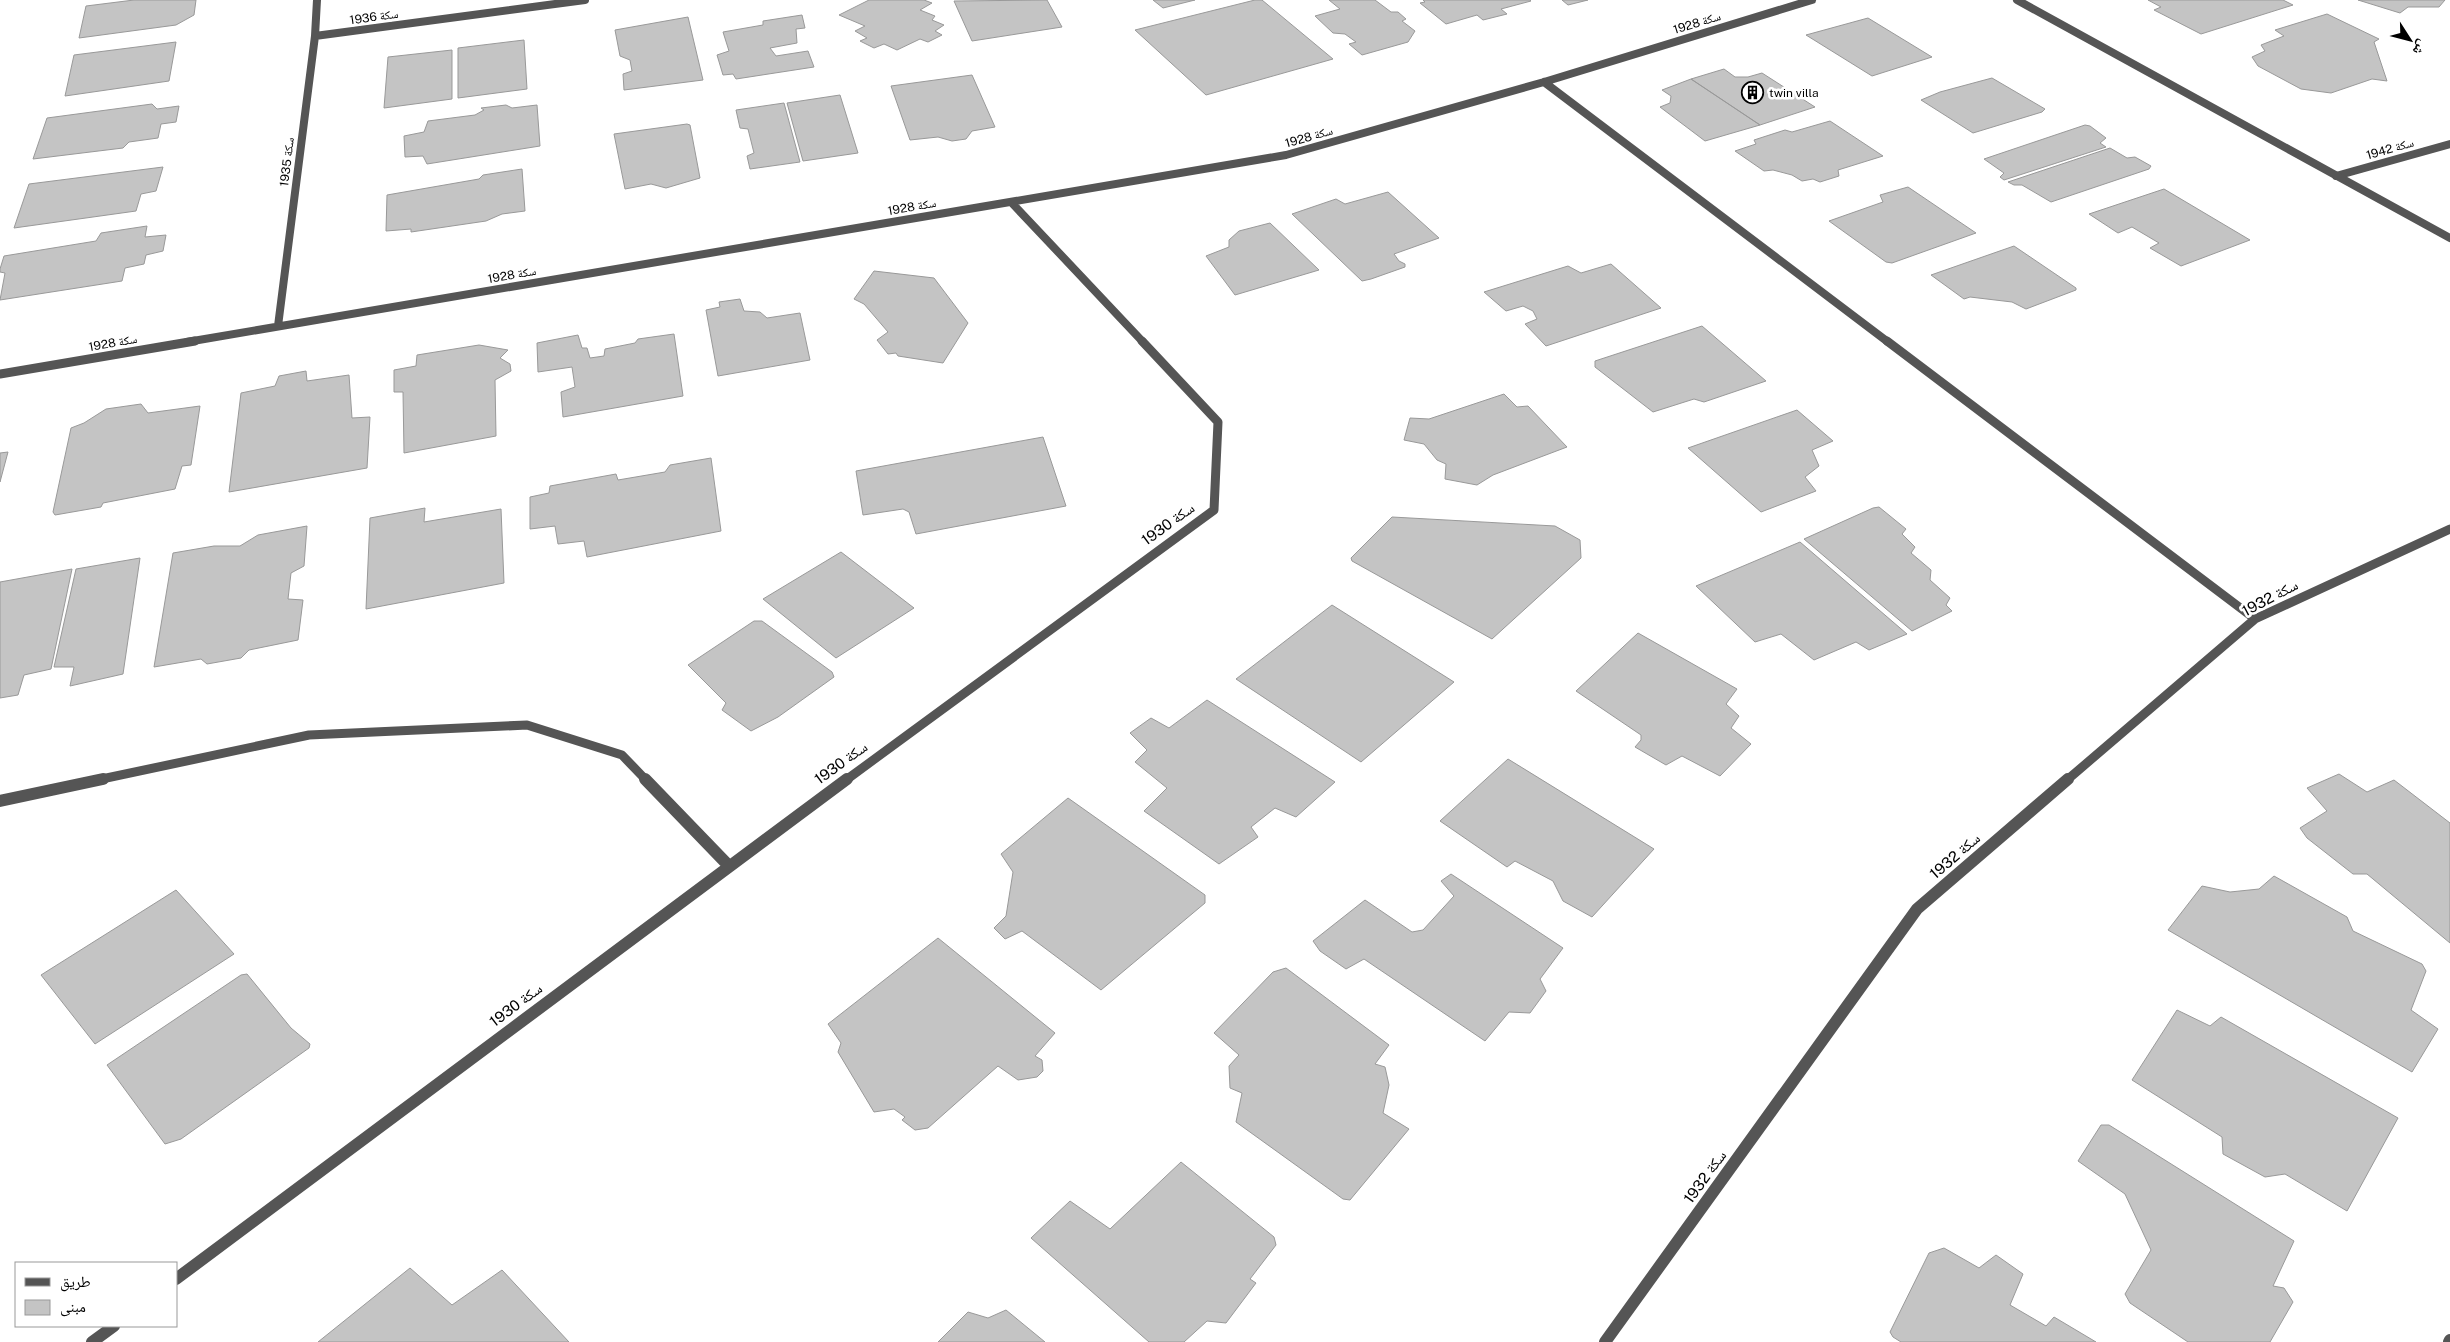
<svg xmlns="http://www.w3.org/2000/svg" width="2450" height="1342" viewBox="0 0 2450 1342" font-family="'Public Sans','Noto Naskh Arabic',sans-serif">
	<rect width="100%" height="100%" fill="#fff"/>
	<path fill="#c4c4c4" stroke="#999" d="M134 0H196L194 15 176 25 79 38 86 6Z
		M869 0H924L932 3 920 10 935 16 932 20 944 25 935 31 942 35 928 42 920 39 897 50 884 44 874 48 860 41 867 38 855 31 865 26 839 15Z
		M1047 0 1062 27 972 41 954 1Z
		M1153 0H1195L1163 8Z
		M1255 0H1262L1333 59 1206 95 1135 30Z
		M1329 0H1375L1391 12H1398L1406 19 1402 21 1415 31 1408 42 1362 55 1349 44 1356 42 1345 34 1333 33 1315 16 1340 9Z
		M1423 0H1530L1531 1 1501 9 1507 14 1483 20 1477 15 1446 24 1420 3 1425 2Z
		M1562 0H1588L1568 5Z
		M2148 0H2283L2293 5 2201 34 2154 10 2161 7Z
		M2358 0H2445L2439 7H2408L2400 13Z
		M2327 14 2379 39 2374 42 2387 81 2372 79 2331 93 2301 89 2258 66 2252 57 2265 51 2261 45 2284 36 2275 30Z
		M802 15 805 28 796 29 797 43 770 48 776 56 808 51 814 67 736 79 733 74 723 75 717 55 729 51 723 32 763 25V21Z
		M688 17 703 80 624 90 623 74 632 71 630 60 620 56 615 30Z
		M1868 18 1932 57 1872 76 1806 35Z
		M524 40 527 89 458 98V48Z
		M176 42 169 81 65 96 74 55Z
		M452 50V99L384 108 388 57Z
		M1724 69 1735 77H1748L1762 73 1815 107 1760 125 1691 79Z
		M972 75 995 127 972 131 966 139 952 141 938 137 910 140 891 86Z
		M1992 78 2045 109 2042 112 1973 133 1921 100 1940 92Z
		M1691 79 1760 125 1705 141 1660 107 1670 103 1671 96 1662 90Z
		M840 95 858 153 803 161 787 103Z
		M784 103 800 162 750 169 747 156 754 153 748 129 740 128 736 110Z
		M152 104 157 109 179 106 176 122 161 124 158 138 129 142 123 148 33 159 47 118Z
		M506 105 512 108 537 105 540 146 427 164 423 156 405 157 404 136 424 132 428 121 475 115 484 110 481 108Z
		M1830 121 1883 156 1838 170 1839 176 1820 182 1813 179 1802 181 1792 175 1773 170 1764 171 1735 151 1756 144 1754 140 1785 130 1792 132Z
		M687 124 690 125 700 178 666 188 651 184 625 189 614 134Z
		M2085 125 2090 126 2106 138 2100 143 2106 147 2004 180 2000 177 2004 173 1984 159Z
		M2110 148 2127 158 2135 157 2151 166 2149 169 2051 202 2022 185H2014L2008 182Z
		M163 167 156 191 141 194 136 211 14 228 29 184Z
		M522 169 525 211 502 214 486 221 411 232V229L386 231 387 195 479 179 483 175Z
		M1908 187 1976 233 1892 263 1886 262 1829 221 1883 202 1880 195Z
		M2164 189 2250 240 2181 266 2150 248 2159 243 2132 227 2118 233 2089 214Z
		M1388 192 1439 238 1394 254 1399 261 1405 264V267L1371 279 1362 281 1292 214 1336 199 1345 204Z
		M1270 223 1319 270 1235 295 1206 256 1229 247V240L1239 231Z
		M147 226 145 237 166 235 163 251 146 255 144 264 125 268 122 281 0 300 5 273 0 272V269L4 256 96 241 101 233Z
		M2014 246 2076 288V290L2026 309 2012 302 1970 297 1964 299 1931 275Z
		M1611 264 1661 308 1546 346 1525 324 1537 319 1533 311 1523 306 1506 311 1484 292 1568 266 1581 273Z
		M874 271 934 278 968 323 943 363 898 356 896 353 888 354 877 340 888 332 864 304 854 299Z
		M740 299 744 311 760 312 767 318 800 313 810 360 718 376 706 310 720 307 719 302Z
		M1702 326 1766 381 1704 402 1694 399 1653 412 1595 367V361Z
		M674 334 683 396 563 417 561 392 575 387 572 367 538 372 537 343 578 335 582 348H587L590 358 604 356 605 349 635 343 638 339Z
		M479 345 508 350 500 358 510 364 511 371 495 380 496 436 404 453 403 392H394V370L416 366 417 355Z
		M306 371 307 381 349 375 352 418 370 417 367 468 229 492 241 393 275 386 279 376Z
		M1504 394 1517 407 1528 406 1567 447 1493 475 1477 485 1445 479 1446 464 1437 460 1424 444 1404 440 1410 418 1429 419Z
		M141 404 148 413 200 406 191 465 182 466 175 489 103 503 101 507 55 515 53 512 71 428 84 423 106 409Z
		M1797 410 1833 441 1812 450 1819 466 1805 477 1816 491 1761 512 1688 448Z
		M1043 437 1066 506 916 534 909 512 903 509 863 515 856 471Z
		M8 452 0 482V453Z
		M711 458 721 531 587 557 584 541 558 544 555 526 530 529V497L549 493 550 486 616 474 618 480 665 472 670 465Z
		M1879 507 1906 529 1902 534 1915 547 1911 553 1931 570 1930 580 1950 598 1946 605 1952 611 1912 631 1804 539 1873 508Z
		M425 508 424 522 501 509 504 583 366 609 370 518Z
		M1392 517 1555 526 1580 540 1581 558 1492 639 1352 561 1351 558Z
		M307 526 304 566 291 573 288 599 303 600 298 640 249 650 241 658 207 664 201 659 154 667 173 553 214 546H240L258 535Z
		M1800 542 1907 634 1869 650 1856 642 1814 660 1781 634 1755 642 1696 586Z
		M841 552 914 608 836 658 763 599Z
		M140 558 123 674 70 686 74 667H54L76 569Z
		M72 569 51 669 24 675 18 695 0 698V582Z
		M1332 605 1454 682 1361 762 1236 679Z
		M754 621H762L832 672 834 677 778 717 751 731 722 710 726 703 688 665Z
		M1638 633 1737 689 1726 704 1739 716 1731 728 1751 744 1720 776 1682 756 1666 765 1635 747 1641 740V735L1576 691Z
		M1207 700 1335 782 1296 817 1275 808 1251 827 1258 837 1219 864 1144 811 1167 788 1135 762 1147 750 1130 733 1151 718 1169 728Z
		M1508 759 1654 849 1592 917 1563 901 1553 881 1515 861 1507 867 1440 821Z
		M2339 774 2367 792 2394 780 2450 823V943L2367 874H2353L2307 838 2300 828 2327 811 2307 788Z
		M1068 798 1205 895V903L1101 990 1022 931 1005 939 994 928 1006 916 1013 872 1001 854Z
		M1451 874 1563 948 1540 979 1546 991 1530 1013 1509 1012 1485 1041 1364 959 1346 969 1320 951 1313 941 1365 900 1412 932 1423 930 1454 896 1441 881Z
		M2274 876 2347 917 2353 931 2422 964 2426 971 2411 1010 2438 1029 2412 1072 2168 930 2202 886 2230 892 2259 889Z
		M176 890 234 954 95 1044 41 975Z
		M938 938 1055 1033 1035 1056 1042 1060 1043 1071 1037 1077 1018 1080 998 1066 928 1128 915 1130 902 1120 905 1117 894 1109 874 1112 838 1052 841 1043 828 1024Z
		M1286 968 1389 1045 1375 1064 1385 1067 1389 1085 1383 1113 1409 1129 1350 1200 1343 1199 1236 1122 1242 1093 1230 1088 1229 1066 1239 1055 1214 1033 1273 972Z
		M247 974 291 1028 310 1044 309 1048 181 1139 165 1144 107 1065 241 975Z
		M2177 1010 2210 1026 2221 1017 2398 1118 2347 1211 2285 1174 2265 1177 2223 1154 2222 1137 2132 1080Z
		M2101 1125H2109L2294 1241 2273 1286 2284 1288 2293 1302 2270 1342H2188L2130 1303 2125 1294 2151 1250 2125 1194 2078 1161Z
		M1181 1162 1274 1237 1276 1245 1250 1279 1256 1283 1226 1323 1207 1321 1184 1342H1149L1031 1238 1070 1201 1110 1229Z
		M1944 1248 1979 1268 1996 1255 2023 1274 2010 1305 2046 1326 2054 1317 2096 1342H1901L1893 1337 1890 1332 1929 1253Z
		M410 1268 452 1305 502 1270 569 1342H318Z
		M1006 1310 1045 1342H938L968 1312 988 1318Z"/>
	<g fill="none" stroke-linecap="round" stroke-linejoin="round">
		<path stroke="#555" stroke-width="8" d="M315 36 585 0
			M1544 82 1888 342
			M2336 176 2450 144
			M1011 202 1143 342
			M278 326 315 36 317 0
			M187 342 1286 155 1544 82 1812 0"/>
		<path stroke="#555" stroke-width="9" d="M1887 341 2255 619
			M0 374 195 341
			M97 780 309 735 527 725 622 755 646 780
			M846 780 1214 510 1218 422 1142 341
			M2067 780 2255 619 2450 529"/>
		<path stroke="#555" stroke-width="12" d="M645 779 729 866
			M0 801 103 779
			M176 1279 847 779
			M92 1342 114 1326
			M1605 1342 1917 909 2068 779
			M2449 1342 2450 1340"/>
		<path stroke="#555" stroke-width="8" d="M2017 0 2450 238"/>
	</g>
	<defs>
		<symbol id="building-ring" viewBox="-11 -11 22 22"><circle r="9.5" fill="#fff" stroke="#000" stroke-width="1.5"/><path d="M-4-6H4V6H1V3H-1V6H-4ZM-2.5-4.3h1.7v1.8h-1.7ZM.8-4.3h1.7v1.8H.8ZM-2.5-1h1.7V.8h-1.7ZM.8-1h1.7V.8H.8Z" fill="#000"/></symbol>
	</defs>
	<g fill-rule="evenodd">
		<use href="#building-ring" x="1740" y="80" width="25" height="25"/>
	</g>
	<g text-anchor="middle" stroke-width="5" stroke-linejoin="round" paint-order="stroke">
		<g font-size="12" fill="#000" stroke="#fff">
			<text transform="translate(374 17) rotate(-8)" y="4">سكة 1936</text>
			<text transform="translate(1697 23) rotate(-17)" y="4">سكة 1928</text>
			<text transform="translate(1309 137) rotate(-16)" y="4">سكة 1928</text>
			<text transform="translate(2390 149) rotate(-16)" y="4">سكة 1942</text>
			<text transform="translate(287 162) rotate(-83)" y="4">سكة 1935</text>
			<text transform="translate(912 207) rotate(-10)" y="4">سكة 1928</text>
			<text transform="translate(512 275) rotate(-10)" y="4">سكة 1928</text>
			<text transform="translate(113 343) rotate(-10)" y="4">سكة 1928</text>
		</g>
		<g font-size="12" fill="#000" stroke="#fff" text-anchor="start">
			<text x="1769" y="97">twin villa</text>
		</g>
		<g font-size="15" fill="#000" stroke="#fff">
			<text transform="translate(1168 524) rotate(-36)" y="5">سكة 1930</text>
			<text transform="translate(2270 598) rotate(-28)" y="5">سكة 1932</text>
			<text transform="translate(841 763) rotate(-36)" y="5">سكة 1930</text>
			<text transform="translate(1955 856) rotate(-41)" y="5">سكة 1932</text>
			<text transform="translate(516 1005) rotate(-37)" y="5">سكة 1930</text>
			<text transform="translate(1705 1177) rotate(-54)" y="5">سكة 1932</text>
		</g>
	</g>
	<rect x="15" y="1262" width="162" height="65" fill="#ffffff" stroke="#999999"/>
	<rect x="25" y="1278" width="25" height="8" fill="#555555" stroke="#999999"/>
	<text x="60" y="1287" font-size="15" fill="#000000">طريق</text>
	<rect x="25" y="1300" width="25" height="15" fill="#c4c4c4" stroke="#999999"/>
	<text x="60" y="1312" font-size="15" fill="#000000">مبنى</text>
	<g transform="translate(2410 40) rotate(126)" stroke="#ffffff" stroke-width="4" paint-order="stroke">
	<path d="M0-4L9 19L0 12L-9 19Z" fill="#000000"/>
	<text y="-8" font-size="14" font-weight="bold" text-anchor="middle" fill="#000000">ش</text>
	</g>
</svg>
